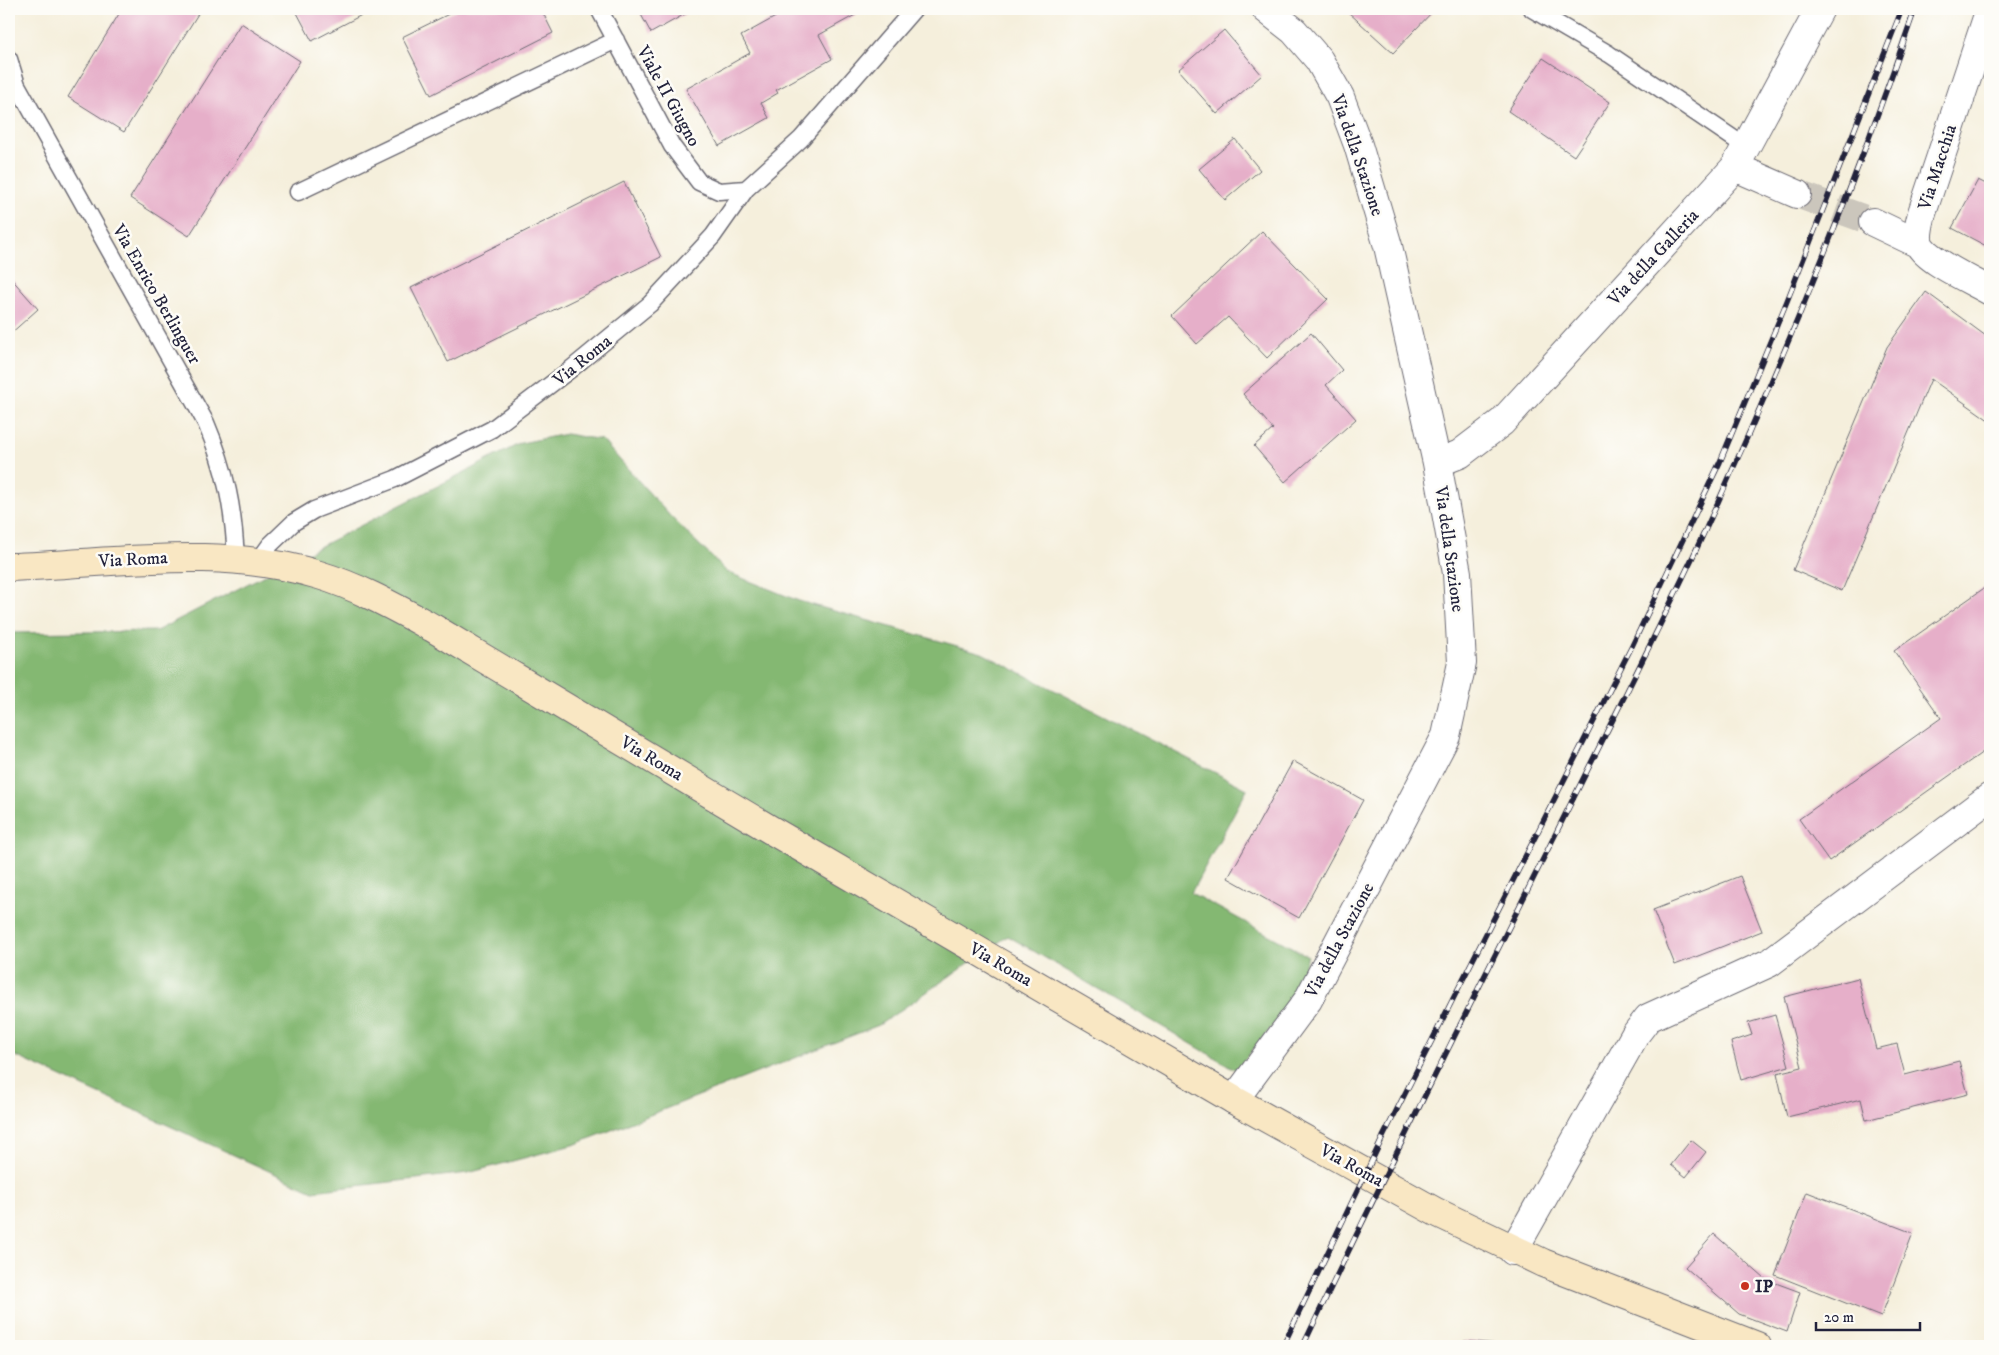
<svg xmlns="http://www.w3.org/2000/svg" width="1999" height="1355" viewBox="0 0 1999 1355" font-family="'IM FELL DW Pica',serif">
	<rect width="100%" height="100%" fill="#fdfcf7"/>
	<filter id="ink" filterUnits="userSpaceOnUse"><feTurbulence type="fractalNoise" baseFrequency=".02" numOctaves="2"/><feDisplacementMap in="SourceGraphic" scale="10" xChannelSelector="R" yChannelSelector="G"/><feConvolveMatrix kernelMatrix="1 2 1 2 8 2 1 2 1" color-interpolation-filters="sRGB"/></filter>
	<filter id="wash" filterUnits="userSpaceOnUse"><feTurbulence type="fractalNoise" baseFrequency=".0096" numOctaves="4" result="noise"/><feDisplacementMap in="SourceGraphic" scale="20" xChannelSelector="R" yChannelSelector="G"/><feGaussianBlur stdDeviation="1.12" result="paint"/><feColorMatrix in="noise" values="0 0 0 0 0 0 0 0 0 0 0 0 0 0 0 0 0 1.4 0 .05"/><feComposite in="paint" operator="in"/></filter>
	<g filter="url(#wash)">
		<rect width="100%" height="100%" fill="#f5efdc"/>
		<path fill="#84b872" stroke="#536d56" d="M566 434 602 440 670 516 727 572 799 601 982 653 1247 789 1191 893 1308 956 1292 1003 1236 1070 1008 936 879 1025 576 1144 468 1173 313 1191 9 1053V633L156 631 521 443Z"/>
		<g id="blocks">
			<path fill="#e6afc9" d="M122 9H201L124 132 68 97Z
				M295 9H373L312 41Z
				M459 9H541L553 33 431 95 402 37Z
				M638 9H694L651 33Z
				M790 9H866L819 35 832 59 776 90 778 93 761 103 769 118 719 146 686 89 750 53 741 36Z
				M1349 9H1435L1393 53 1347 11Z
				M241 23 300 61 189 236 130 198Z
				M1224 30 1262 75 1217 114 1178 70Z
				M1543 58 1610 102 1574 156 1508 111Z
				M1235 139 1260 170 1225 200 1199 169Z
				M1978 180 1990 186V248L1952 228Z
				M624 182 661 257 448 362 411 288Z
				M1262 231 1328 299 1267 358 1228 317 1197 344 1172 316Z
				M9 276 38 309 9 335Z
				M1926 292 1990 339V421L1931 379 1842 591 1793 570 1887 347Z
				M1311 333 1342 370 1326 385 1356 419 1285 482 1254 446 1273 429 1243 394Z
				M1990 584V747L1829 861 1799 819 1941 718 1894 651Z
				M1293 761 1363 800 1299 918 1228 878Z
				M1740 876 1762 931 1675 965 1653 910Z
				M1858 978 1876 1049 1897 1044 1905 1075 1959 1061 1968 1094 1866 1120 1861 1099 1787 1117 1777 1073 1802 1067 1784 997Z
				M1775 1015 1789 1066 1741 1080 1731 1042 1752 1035 1748 1023Z
				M1691 1140 1706 1152 1686 1177 1671 1165Z
				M1807 1192 1913 1233 1881 1317 1775 1275Z
				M1714 1234 1765 1279 1800 1292 1787 1332 1739 1314 1685 1267Z
				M1464 1341 1512 1345V1346H1463Z"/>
		</g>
	</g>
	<g filter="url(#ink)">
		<use href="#blocks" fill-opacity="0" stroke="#6c6a73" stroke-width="1"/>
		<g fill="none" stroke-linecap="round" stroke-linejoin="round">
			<path stroke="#cbc6bc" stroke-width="28" stroke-dasharray="28 14" stroke-linecap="butt" d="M1797 194 1873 222"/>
			<defs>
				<path id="lane" d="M599 9 672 146 699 182 719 191 746 189
					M1532 9 1609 54 1746 147
					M9 59 17 85 206 423C226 470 234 510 236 561
					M298 192 616 40
					M257 563 270 545 294 522 314 510 395 479 492 429 571 369 650 304 713 236 746 189 801 139 914 9"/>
				<path id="street" d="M1990 9 1922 213C1920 222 1916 235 1919 244 1927 261 1973 281 1990 291
					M1735 167 1797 194
					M1873 222 1919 244
					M1437 463 1460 454 1502 422 1735 167 1820 9
					M1234 1100 1308 1000 1446 736 1462 663 1457 573 1437 463 1388 246 1358 145 1340 97 1319 60 1294 31 1266 9
					M1513 1251 1635 1035 1648 1018 1769 963 1990 797"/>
				<path id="secondary" d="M9 567C113 564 217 544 319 575 359 587 396 608 433 628L771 830 1234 1100 1436 1212 1543 1263 1757 1346"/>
			</defs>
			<use href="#lane" stroke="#6c6a73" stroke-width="19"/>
			<use href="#street" stroke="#6c6a73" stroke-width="30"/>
			<use href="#secondary" stroke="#6c6a73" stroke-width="30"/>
			<use href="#lane" stroke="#fff" stroke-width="16"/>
			<use href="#street" stroke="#fff" stroke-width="28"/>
			<use href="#secondary" stroke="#f9e7c3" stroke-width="28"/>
			<defs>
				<path id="rail" d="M1283 1346 1384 1135 1632 646 1720 462 1787 301 1902 9
					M1303 1346C1388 1166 1479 988 1568 809 1611 723 1655 637 1696 550 1778 374 1852 193 1915 9"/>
			</defs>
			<use href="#rail" stroke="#22223b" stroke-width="5.5"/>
			<use href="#rail" stroke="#fdfcf7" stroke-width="4" stroke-dasharray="11" stroke-linecap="butt"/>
		</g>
	</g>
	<circle fill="#c8321e" stroke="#fdfcf7" stroke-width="2" cx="1745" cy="1286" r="5"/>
	<g text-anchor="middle" stroke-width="5" stroke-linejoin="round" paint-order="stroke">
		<g font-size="18" fill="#22223b" stroke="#fdfcf7">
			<text transform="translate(669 96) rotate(61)" y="6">Viale II Giugno</text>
			<text transform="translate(1358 155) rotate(71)" y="6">Via della Stazione</text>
			<text transform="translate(1937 167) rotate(-72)" y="6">Via Macchia</text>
			<text transform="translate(1653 257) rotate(-47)" y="6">Via della Galleria</text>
			<text transform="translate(157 294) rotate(60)" y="6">Via Enrico Berlinguer</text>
			<text transform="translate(582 360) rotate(-39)" y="6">Via Roma</text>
			<text transform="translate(1450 549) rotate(82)" y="6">Via della Stazione</text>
			<text transform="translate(133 559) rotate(-3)" y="6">Via Roma</text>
			<text transform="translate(652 758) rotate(31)" y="6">Via Roma</text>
			<text transform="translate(1339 940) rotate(-62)" y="6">Via della Stazione</text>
			<text transform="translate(1001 964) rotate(30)" y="6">Via Roma</text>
			<text transform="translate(1352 1165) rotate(29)" y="6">Via Roma</text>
		</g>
		<g font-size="18" font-weight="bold" fill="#22223b" stroke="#fdfcf7" text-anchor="start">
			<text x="1755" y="1292">IP</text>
		</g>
	</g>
	<rect width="1999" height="1355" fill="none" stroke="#fdfcf7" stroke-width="30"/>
	<path d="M1816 1322v8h104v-8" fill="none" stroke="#22223b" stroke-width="2.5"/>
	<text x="1824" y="1322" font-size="15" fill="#22223b" stroke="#fdfcf7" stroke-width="4" paint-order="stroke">20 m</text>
</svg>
